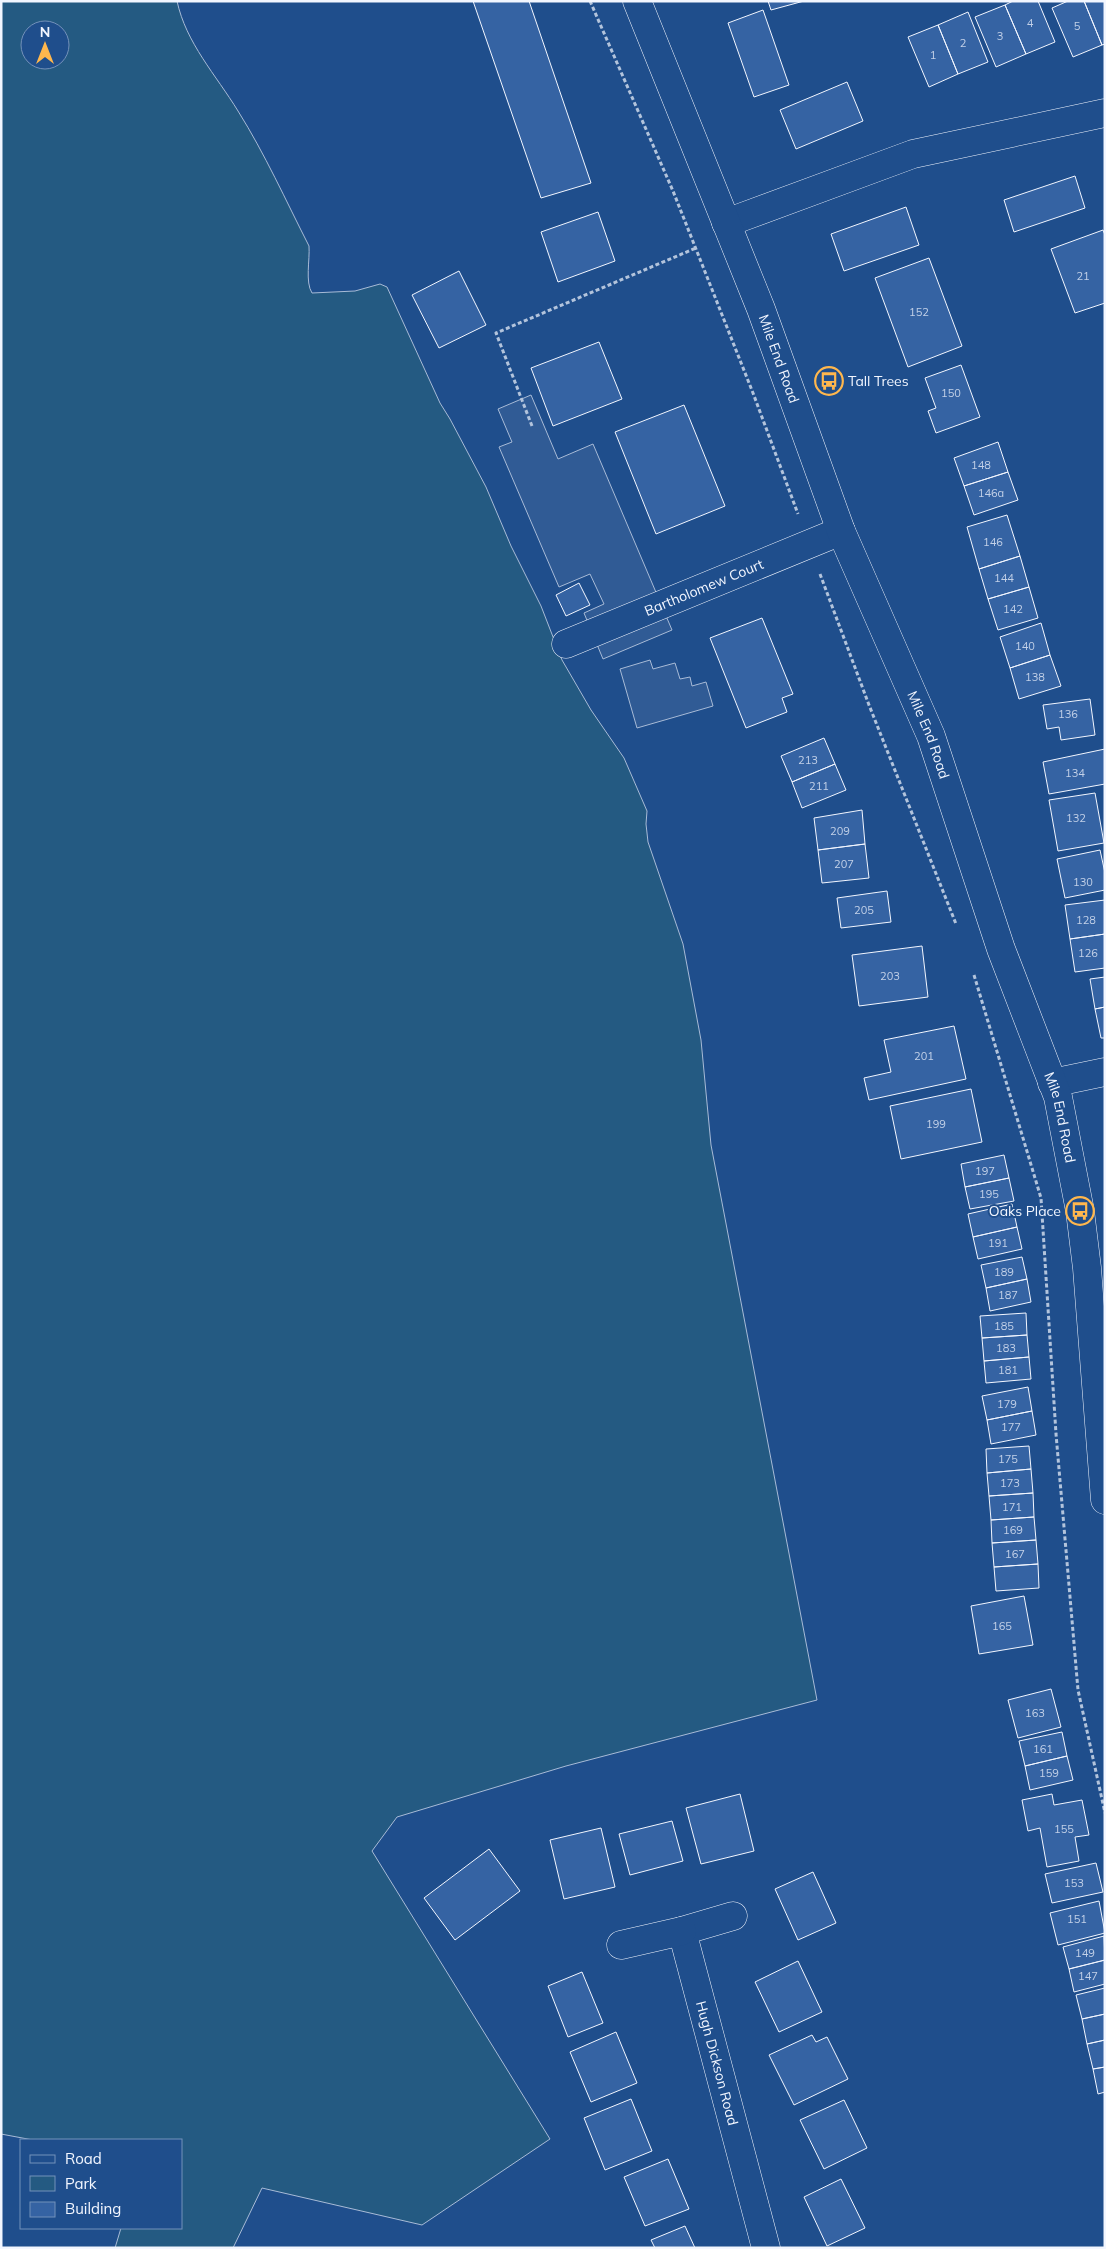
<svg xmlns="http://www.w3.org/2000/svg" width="1106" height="2249" viewBox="0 0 1106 2249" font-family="Mulish,sans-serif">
	<rect width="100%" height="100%" fill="#1f4e8c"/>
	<path fill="#245a82" stroke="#a8bbd7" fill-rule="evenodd" d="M1 1H177C186 43 216 75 238 111 265 154 286 201 309 246 310 260 305 282 312 293L355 291 380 284 387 287 440 403 450 419 486 487 511 546 541 606 562 660 591 710 624 758 647 811 646 824 648 842 683 944 701 1040 711 1145 817 1700 566 1766 397 1817 372 1851 550 2139 422 2225 262 2188 233 2248H115L121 2228H181V2140H33L1 2134ZM30 30H60V60H30Z"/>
	<path fill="#305b95" stroke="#a8bbd7" d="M531 395 558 459 593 444 672 630 603 659 584 613 604 604 590 574 559 587 499 447 512 442 498 409Z
		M650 660 653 669 675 663 680 679 690 677 692 686 706 682 713 706 637 728 620 669Z"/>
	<path fill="#3563a3" stroke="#f2f6ff" d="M473 1H529L591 183 541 198Z
		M768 1H804L771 10Z
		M1013 1H1038L1055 42 1026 54 1005 5Z
		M1068 1H1084L1102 45 1073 57 1052 8Z
		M1084 1H1105V44L1102 45Z
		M1005 5 1026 54 996 67 975 17Z
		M763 10 789 85 754 97 728 23Z
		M968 12 988 62 958 74 938 25Z
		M938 25 958 74 929 87 908 37Z
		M847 82 863 121 796 149 780 110Z
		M1075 176 1085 208 1014 232 1004 200Z
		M906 207 919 245 844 271 831 234Z
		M598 212 615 261 558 282 541 232Z
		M1103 230 1105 235V303L1075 313 1051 249Z
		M929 258 962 346 908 367 875 278Z
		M459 271 486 325 439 348 412 295Z
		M599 342 622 399 553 426 531 368Z
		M961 365 980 417 936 433 928 411 936 408 925 378Z
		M684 405 725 506 656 534 615 432Z
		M998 442 1008 472 964 486 954 458Z
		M1008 472 1018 500 974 515 964 486Z
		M1007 515 1020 556 979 569 967 527Z
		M1020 556 1029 587 988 599 979 569Z
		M579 583 590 605 566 616 556 595Z
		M1029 587 1038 618 998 630 988 599Z
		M762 618 793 694 782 698 787 712 746 728 710 638Z
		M1041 623 1050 655 1010 668 1000 637Z
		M1050 655 1061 686 1019 699 1010 668Z
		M1090 699 1095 735 1061 740 1059 727 1047 729 1043 705Z
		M824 738 835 764 792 782 781 756Z
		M1105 749V784L1049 794 1043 762Z
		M835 764 846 790 802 808 792 782Z
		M1095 793 1104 843 1058 851 1049 800Z
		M862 810 865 844 818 850 814 818Z
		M865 844 869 878 822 883 818 850Z
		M1100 850 1105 873V890L1065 898 1057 859Z
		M887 891 891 922 841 928 837 898Z
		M1105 900V934L1070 939 1065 905Z
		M1105 934V968L1075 972 1070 939Z
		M922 946 928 997 859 1006 852 955Z
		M1105 977V1007L1095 1009 1090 979Z
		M1105 1007V1038H1101L1095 1009Z
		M954 1026 966 1079 869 1100 864 1078 891 1072 884 1040Z
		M971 1089 982 1142 901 1159 890 1106Z
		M1004 1155 1009 1178 965 1187 961 1164Z
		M1009 1178 1014 1201 970 1209 965 1187Z
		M1012 1204 1017 1227 973 1237 968 1214Z
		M1017 1227 1022 1249 978 1259 973 1237Z
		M1022 1257 1027 1279 986 1288 981 1265Z
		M1027 1279 1031 1302 990 1311 986 1288Z
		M1026 1313 1027 1335 982 1338 980 1316Z
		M1027 1335 1029 1357 984 1361 982 1338Z
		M1029 1357 1031 1379 986 1383 984 1361Z
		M1028 1387 1032 1411 987 1420 982 1396Z
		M1032 1411 1036 1435 991 1444 987 1420Z
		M1029 1446 1031 1469 987 1473 986 1449Z
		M1031 1469 1033 1493 989 1496 987 1473Z
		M1033 1493 1034 1517 991 1520 989 1496Z
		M1034 1517 1036 1540 992 1543 991 1520Z
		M1036 1540 1038 1564 994 1567 992 1543Z
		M1038 1564 1039 1588 996 1591 994 1567Z
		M1024 1596 1033 1645 979 1654 971 1606Z
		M1051 1689 1061 1727 1018 1738 1008 1700Z
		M1062 1732 1067 1756 1025 1766 1019 1741Z
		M1067 1756 1073 1780 1030 1790 1025 1766Z
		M740 1794 754 1851 701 1864 686 1808Z
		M1052 1794 1054 1805 1082 1800 1089 1835 1075 1837 1079 1861 1047 1867 1040 1828 1028 1831 1022 1800Z
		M672 1821 683 1861 630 1875 619 1834Z
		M601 1828 615 1887 564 1899 550 1840Z
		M489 1849 520 1891 455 1940 424 1898Z
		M1096 1863 1103 1892 1052 1903 1045 1874Z
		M813 1872 836 1923 798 1940 775 1889Z
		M1099 1901 1105 1933 1058 1945 1050 1913Z
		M1104 1936 1105 1960 1069 1969 1063 1947Z
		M1105 1960V1984L1074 1992 1069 1969Z
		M798 1961 822 2012 779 2032 755 1982Z
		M582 1972 603 2023 568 2037 548 1986Z
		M1105 1988V2014L1082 2019 1076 1995Z
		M1105 2014V2040L1087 2044 1082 2019Z
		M616 2032 637 2083 591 2102 570 2052Z
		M812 2035 816 2042 827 2037 848 2079 794 2105 769 2055Z
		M1105 2040V2067L1093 2069 1087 2044Z
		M1105 2067V2092L1098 2094 1093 2069Z
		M631 2099 652 2151 605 2170 584 2118Z
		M844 2100 867 2148 824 2169 800 2120Z
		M668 2159 689 2209 645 2226 624 2177Z
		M841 2179 865 2228 827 2246 804 2197Z
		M685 2226 695 2248H655L651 2240Z"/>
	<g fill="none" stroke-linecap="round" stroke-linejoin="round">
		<defs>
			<g id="minor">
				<path d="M726 223 913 154 1105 113"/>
				<path id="s1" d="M566 644 841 531"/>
				<path d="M1052 1083 1105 1072"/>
				<path id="s2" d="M733 1916 682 1931 766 2248"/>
				<path d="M621 1945 682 1931"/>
			</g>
			<g id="tertiary">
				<path id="s3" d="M637 1 761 309 841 531 931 736 1001 949 1058 1097 1080 1211 1087 1268 1105 1500"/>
			</g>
		</defs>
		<use href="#minor" stroke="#f2f6ff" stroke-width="29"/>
		<use href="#tertiary" stroke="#f2f6ff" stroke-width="29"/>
		<path stroke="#b3c4dc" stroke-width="3" stroke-dasharray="4 2.5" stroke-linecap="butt" d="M590 1 673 191 753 393 798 514
			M532 426 496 333 696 248
			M820 574 869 705 956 924
			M974 975 1041 1198 1056 1434 1078 1690 1105 1813"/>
		<use href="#minor" stroke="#1f4e8c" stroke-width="28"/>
		<use href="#tertiary" stroke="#1f4e8c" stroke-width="28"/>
	</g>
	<defs>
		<symbol id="bus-ring" viewBox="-11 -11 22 22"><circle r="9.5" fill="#1f4e8c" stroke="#ffb74d" stroke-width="1.5"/><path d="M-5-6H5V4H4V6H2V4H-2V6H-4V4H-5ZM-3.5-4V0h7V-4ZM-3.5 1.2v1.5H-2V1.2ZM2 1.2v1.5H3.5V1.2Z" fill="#ffb74d"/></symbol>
	</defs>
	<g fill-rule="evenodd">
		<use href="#bus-ring" x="813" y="365" width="32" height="32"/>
		<use href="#bus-ring" x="1064" y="1195" width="32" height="32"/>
	</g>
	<g text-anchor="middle" stroke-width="4" stroke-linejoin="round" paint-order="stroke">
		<g font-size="11" fill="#c3d1e8">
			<text x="1030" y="27">4</text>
			<text x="1077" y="30">5</text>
			<text x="1000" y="40">3</text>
			<text x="963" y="47">2</text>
			<text x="933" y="59">1</text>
			<text x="1083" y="280">21</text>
			<text x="919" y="316">152</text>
			<text x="951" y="397">150</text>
			<text x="981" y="469">148</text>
			<text x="991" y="497">146a</text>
			<text x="993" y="546">146</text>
			<text x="1004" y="582">144</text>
			<text x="1013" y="613">142</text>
			<text x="1025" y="650">140</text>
			<text x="1035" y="681">138</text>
			<text x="1068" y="718">136</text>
			<text x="808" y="764">213</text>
			<text x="1075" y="777">134</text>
			<text x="819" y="790">211</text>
			<text x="1076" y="822">132</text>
			<text x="840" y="835">209</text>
			<text x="844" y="868">207</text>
			<text x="1083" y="886">130</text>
			<text x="864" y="914">205</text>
			<text x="1086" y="924">128</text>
			<text x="1088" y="957">126</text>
			<text x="890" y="980">203</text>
			<text x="924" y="1060">201</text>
			<text x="936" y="1128">199</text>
			<text x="985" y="1175">197</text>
			<text x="989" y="1198">195</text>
			<text x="998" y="1247">191</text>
			<text x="1004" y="1276">189</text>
			<text x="1008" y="1299">187</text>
			<text x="1004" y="1330">185</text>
			<text x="1006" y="1352">183</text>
			<text x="1008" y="1374">181</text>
			<text x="1007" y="1408">179</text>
			<text x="1011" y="1431">177</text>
			<text x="1008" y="1463">175</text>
			<text x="1010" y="1487">173</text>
			<text x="1012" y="1511">171</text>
			<text x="1013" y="1534">169</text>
			<text x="1015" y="1558">167</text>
			<text x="1002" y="1630">165</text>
			<text x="1035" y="1717">163</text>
			<text x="1043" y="1753">161</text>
			<text x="1049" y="1777">159</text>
			<text x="1064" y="1833">155</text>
			<text x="1074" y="1887">153</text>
			<text x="1077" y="1923">151</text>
			<text x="1085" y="1957">149</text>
			<text x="1088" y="1980">147</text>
		</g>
		<g font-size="14" fill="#f2f6ff" stroke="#1f4e8c">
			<text dy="5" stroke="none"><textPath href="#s3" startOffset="385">Mile End Road</textPath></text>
			<text dy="5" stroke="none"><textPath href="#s1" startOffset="149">Bartholomew Court</textPath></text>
			<text dy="5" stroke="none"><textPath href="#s3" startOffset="790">Mile End Road</textPath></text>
			<text dy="5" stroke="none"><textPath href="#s3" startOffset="1195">Mile End Road</textPath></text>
			<text dy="5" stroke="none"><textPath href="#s2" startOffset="190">Hugh Dickson Road</textPath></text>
		</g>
		<g font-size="14" fill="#f2f6ff" stroke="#1f4e8c" text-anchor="start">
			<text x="848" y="386">Tall Trees</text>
			<text x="1061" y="1216" text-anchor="end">Oaks Place</text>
		</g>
	</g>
	<rect width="1106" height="2249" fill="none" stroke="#f2f6ff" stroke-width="5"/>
	<rect x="20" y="2139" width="162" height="90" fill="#1f4e8c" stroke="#7391ba"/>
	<rect x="30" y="2155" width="25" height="8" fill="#1f4e8c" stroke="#7391ba"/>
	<text x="65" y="2164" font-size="15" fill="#f2f6ff">Road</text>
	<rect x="30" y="2176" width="25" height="15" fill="#245a82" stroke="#7391ba"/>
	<text x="65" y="2189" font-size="15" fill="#f2f6ff">Park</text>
	<rect x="30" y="2202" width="25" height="15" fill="#3563a3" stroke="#7391ba"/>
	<text x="65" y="2214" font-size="15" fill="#f2f6ff">Building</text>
	<g transform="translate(45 45)"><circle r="24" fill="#1f4e8c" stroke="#7391ba"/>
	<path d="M0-4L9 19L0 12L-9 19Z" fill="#ffb74d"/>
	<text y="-8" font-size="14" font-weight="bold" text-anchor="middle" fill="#f2f6ff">N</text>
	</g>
</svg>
